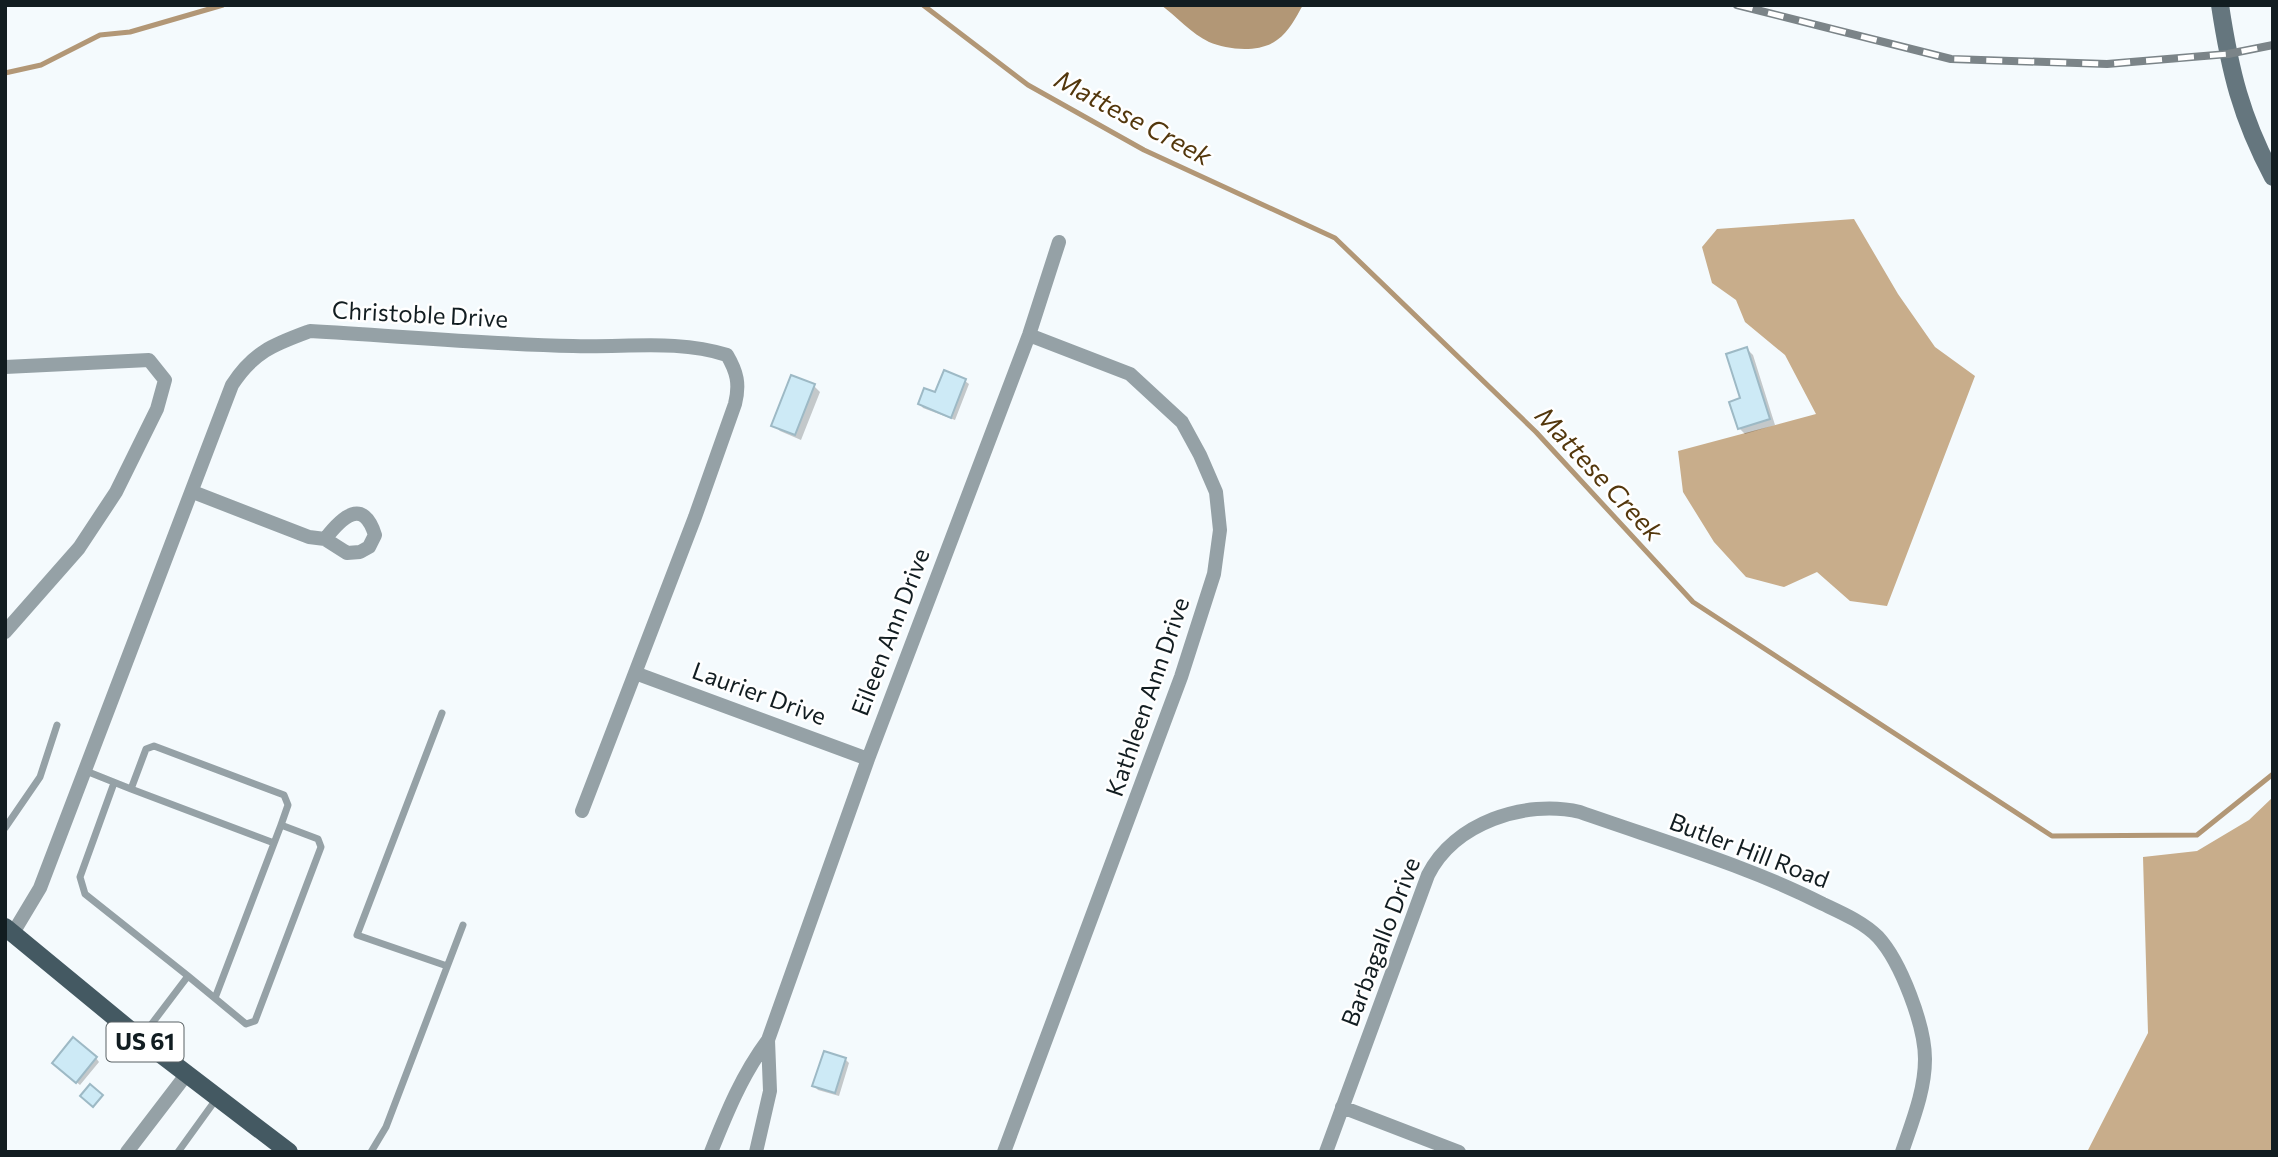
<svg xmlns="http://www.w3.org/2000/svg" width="2278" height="1157" viewBox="0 0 2278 1157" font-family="Commissioner,sans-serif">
	<rect width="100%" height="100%" fill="#f4fafd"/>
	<path fill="#c8ad8b" d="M1854 219 1898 294 1935 347 1975 376 1887 606 1850 601 1817 572 1784 587 1746 577 1714 542 1683 492 1678 451 1816 414 1785 355 1745 322 1736 300 1712 283 1702 247 1717 229Z
		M2273 797V1152H2087L2148 1033 2143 857 2197 851 2249 820Z"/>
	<path fill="#b29776" d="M1161 5H1303C1296 17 1289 32 1277 40 1260 53 1228 50 1209 42 1192 34 1176 16 1161 5Z"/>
	<path fill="#0003" d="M1747 349 1753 355 1775 425 1745 434 1739 428Z
		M965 381 969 384 955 420 923 408 920 404Z
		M814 386 820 392 801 440 780 431 774 425Z
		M96 1058 99 1062 80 1085 57 1066Z
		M845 1059 849 1063 839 1096 818 1090 814 1086Z"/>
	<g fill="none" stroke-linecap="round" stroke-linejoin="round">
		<path stroke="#b29776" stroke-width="5" d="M923 5 1028 85 1144 150 1335 238 1536 432 1693 602 2052 836 2197 835 2273 774
			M5 73 41 65 100 35 130 32 223 5"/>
	</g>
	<path fill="#cdeaf6" stroke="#9db9c5" stroke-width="2" d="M1747 347 1770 419 1738 429 1729 402 1740 398 1726 354Z
		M944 370 966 379 951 418 918 404 924 388 935 392Z
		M791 375 815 384 795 435 771 426Z
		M73 1037 97 1057 76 1083 52 1063Z
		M824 1051 846 1058 835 1093 812 1086Z
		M90 1084 103 1095 93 1107 80 1096Z"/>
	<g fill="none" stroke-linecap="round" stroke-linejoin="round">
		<path stroke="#95a1a6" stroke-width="7" d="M442 713 357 935 447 966
			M86 771 131 789 146 749 154 746 284 795 288 805 281 825 318 839 321 847 255 1021 246 1024 188 976 141 1038
			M114 783 80 877 85 894 188 976
			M131 789 274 843
			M5 828 40 777 57 725
			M215 998 281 825
			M178 1152 217 1098
			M371 1152 386 1127 463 925"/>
		<path stroke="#95a1a6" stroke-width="14" d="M5 367 149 360 165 380 157 409 116 492 79 548 5 632
			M193 492 309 537 325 539 347 553 360 552 369 547 375 535C363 497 342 517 325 539
			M635 673 868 759
			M13 933 40 888 232 385C254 351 275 344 310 331 398 336 485 344 573 346 625 348 677 339 727 355 737 372 740 384 735 404L695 517 582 811
			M1342 1107 1459 1152
			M127 1152 186 1075
			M711 1152C727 1112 742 1075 768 1040L868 759 1029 335 1059 242
			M756 1152 770 1091 768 1040
			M1004 1152 1181 677 1214 574 1220 530 1216 492 1200 455 1182 422 1130 374 1029 335
			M1326 1152 1428 875C1454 823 1525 799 1580 812 1662 841 1746 865 1823 904 1842 913 1863 922 1878 937 1901 962 1925 1026 1925 1059 1925 1091 1912 1122 1902 1152"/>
		<path stroke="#65767e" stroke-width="18" d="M2220 5C2230 71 2241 117 2273 177"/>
		<path stroke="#445962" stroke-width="18" d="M5 927 141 1039 289 1152"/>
		<defs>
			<path id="rail" d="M1737 5 1951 59 2107 64 2228 54 2273 45"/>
		</defs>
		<use href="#rail" stroke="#7b8488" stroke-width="8"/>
		<use href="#rail" stroke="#fff" stroke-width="5" stroke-dasharray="16" stroke-linecap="butt"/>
	</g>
	<g text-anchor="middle" stroke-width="5" stroke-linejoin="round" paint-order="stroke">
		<rect fill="#fff" stroke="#596164" stroke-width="2" x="106.5" y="1022.5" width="77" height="39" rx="5"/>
		<g font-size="23" font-weight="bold" fill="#121d21">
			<text x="145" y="1050">US 61</text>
		</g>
		<g font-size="24" fill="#121d21" stroke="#fff">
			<text transform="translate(420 315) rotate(3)" y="8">Christoble Drive</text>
			<text transform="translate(891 632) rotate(-69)" y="8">Eileen Ann Drive</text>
			<text transform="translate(759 694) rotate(20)" y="8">Laurier Drive</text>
			<text transform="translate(1148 697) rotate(-71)" y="8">Kathleen Ann Drive</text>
			<text transform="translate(1749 851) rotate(21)" y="8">Butler Hill Road</text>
			<text transform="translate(1381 942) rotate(-69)" y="8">Barbagallo Drive</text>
		</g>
		<g font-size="26" font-style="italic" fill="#53370c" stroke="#fff">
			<text transform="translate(1133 118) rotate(28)" y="9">Mattese Creek</text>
			<text transform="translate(1599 474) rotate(47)" y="9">Mattese Creek</text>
		</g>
	</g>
	<rect width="2278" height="1157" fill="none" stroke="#121d21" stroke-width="14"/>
</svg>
